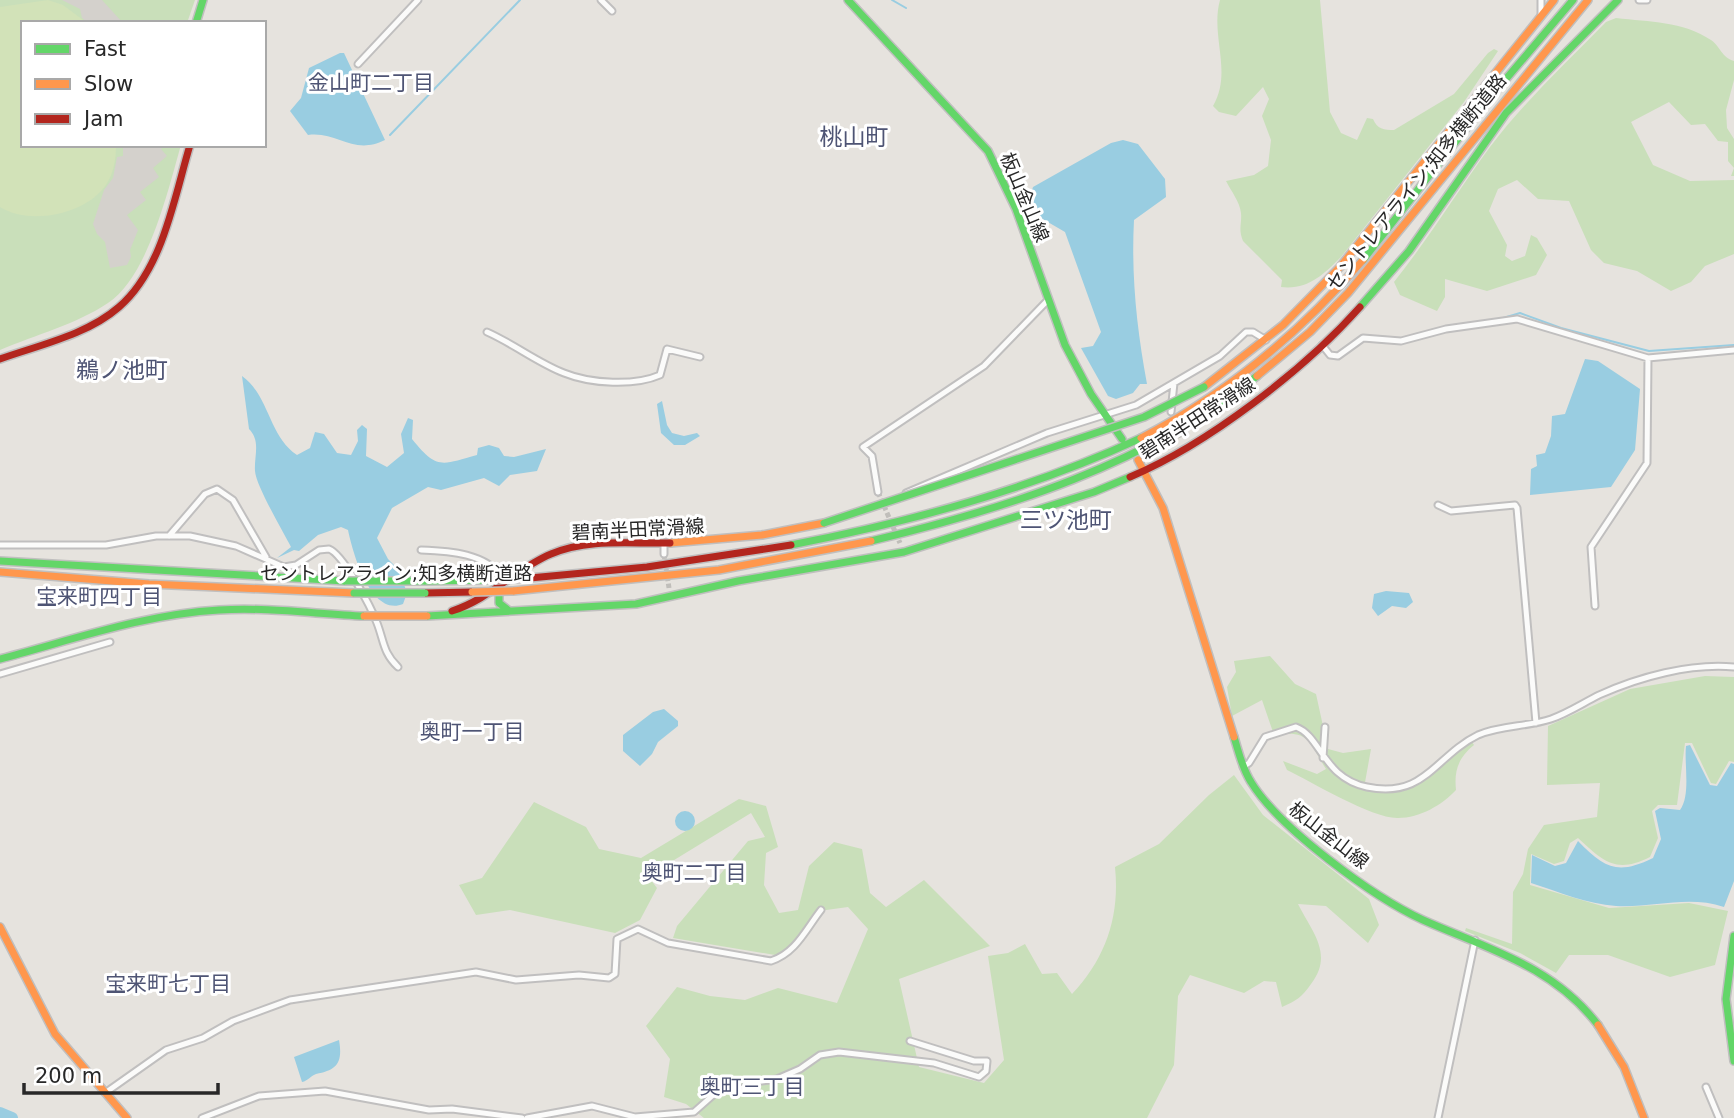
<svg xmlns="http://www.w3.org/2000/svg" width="1734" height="1118" viewBox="0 0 1734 1118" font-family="'DejaVu Sans','Noto Sans JP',sans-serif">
	<rect width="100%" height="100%" fill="#e6e3de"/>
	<path fill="#c9dfba" d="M0 0H195L187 23H23V145H181C168 190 148 277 108 303 77 324 35 335 0 350Z
		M1220 0H1320L1330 112 1341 133 1357 140 1367 118 1373 119C1377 129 1384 130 1394 130L1454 94 1488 53 1494 49 1498 51 1464 102 1341 257C1323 275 1308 290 1281 287L1282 280 1243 241C1238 229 1242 224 1241 213 1240 202 1231 191 1226 181L1254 175 1268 166 1271 140 1262 116 1269 99 1263 87 1236 116 1219 112 1213 106C1233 72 1210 36 1220 0Z
		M1616 18C1650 22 1682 21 1711 40 1721 47 1721 57 1734 61V80L1726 110 1727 128 1734 139V176H1731L1734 168 1728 161V142L1718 141 1705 124 1691 125 1669 102 1631 122 1653 165 1690 181 1734 180V254L1705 266 1691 282 1671 291 1637 271 1604 263 1591 250 1569 201 1538 199 1517 180 1498 189 1489 211 1507 245 1505 256 1512 261 1525 256 1531 235 1537 238 1547 255 1536 275 1487 291 1445 279V297L1437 311 1400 295 1394 282C1429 238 1457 192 1490 147 1524 102 1566 63 1606 22Z
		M1270 656 1295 684 1316 694 1328 749 1343 753 1371 749 1364 788C1420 799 1430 768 1472 742L1474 745C1458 758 1454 771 1456 790 1442 805 1420 818 1398 818 1373 819 1312 782 1287 770L1283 761 1317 774 1326 769C1308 741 1310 730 1274 735L1262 700 1232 716 1227 687 1236 672 1234 661Z
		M1705 676 1734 677V762L1729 761 1716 784 1711 783 1692 743H1685L1677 805H1658L1652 811 1658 838 1650 857C1616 874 1604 862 1578 838L1570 843 1564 861 1554 864 1531 854 1530 885 1609 908 1689 903 1728 911 1715 965 1670 977 1608 955H1569L1556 973 1520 953 1465 931 1466 928 1512 944 1513 892 1523 874 1528 849 1544 825 1597 817 1600 783 1547 785 1548 726 1630 689Z
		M1234 775 1263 815 1369 899 1379 925 1368 943 1326 906 1298 904C1312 932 1334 954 1311 984 1302 997 1296 1001 1282 1007L1276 982 1264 981 1244 993 1190 975 1178 996 1174 1065 1147 1118H704L686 1104 664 1097 670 1059 646 1026 677 987 710 996 745 1000 778 988 837 1003 868 929 848 907 819 911 781 956 673 938 677 926 748 841 765 837 751 813 648 876 657 888 640 920 615 933 510 910 476 915 459 885 482 878 534 802 586 827 599 849 641 858 739 799 766 806 778 847 766 853 764 885 779 913 798 910 809 866 834 842 862 849 870 893 886 907 924 880 990 946 899 979 919 1067 984 1083 1004 1060 988 956 1008 953 1025 944 1042 974 1057 973 1072 994C1106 958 1120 916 1115 867L1159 844 1209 795Z"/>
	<path fill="#d2e2b8" d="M48 0 63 5 87 23H23V145H116C116 164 112 182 97 195 74 216 27 224 0 207V7Z"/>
	<path fill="#d4d1cc" d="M62 0H102L123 23H88L82 18 80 9Z
		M123 145H165L161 149 167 156 153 168 159 177 140 192 146 200 127 215 138 230 130 250 131 257 127 265 110 268 105 242 97 234 93 224 104 190 113 178 117 157 123 156Z"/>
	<path fill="#99cde1" d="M340 53H344L385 140C353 156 338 131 308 135L290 111 301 98 309 68Z
		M1123 140 1138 144 1165 179 1166 197 1134 220C1131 276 1137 330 1147 384H1140L1133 393 1116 399 1108 396 1081 348 1093 346 1101 332 1065 232 1034 214 1029 200 1033 187 1111 143Z
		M1585 359 1598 361 1640 389 1635 450 1611 487 1530 495 1531 469 1537 466 1536 455 1545 453 1551 436 1552 416 1565 414Z
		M242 376C269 395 269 437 297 455L310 448 315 432 324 434 337 453 351 455 358 441 357 430 362 425 367 429 366 456 387 467 404 453 401 434 408 418 413 420 412 439C437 470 441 465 477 455L478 448 489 445 499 448 504 456 514 457 546 449 537 471 510 475 499 486 484 478 441 490 428 487 392 508 377 538 388 559 399 570 407 593 403 604C371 617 353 554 348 530L341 527 318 535 299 551 294 550 277 558 291 547C283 531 256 486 255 471 254 456 261 441 249 429Z
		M662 401 667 425 672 433 684 436 697 433 700 436 685 445H674L661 433 657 404Z
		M1386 591 1409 593 1413 602 1406 608 1392 606 1378 616 1372 608 1374 594Z
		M664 709 678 721V726L658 742 652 754 640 766 623 751V735L653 712Z
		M1690 745 1710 785 1717 786 1731 763 1734 764V881L1724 907C1688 895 1653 908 1616 906 1587 904 1559 892 1531 883L1532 855 1555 866 1566 863 1578 841C1605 869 1618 875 1653 858L1661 839 1655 811 1660 808 1680 810C1691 795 1684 764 1686 746Z
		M675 821a10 10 0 1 1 20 0a10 10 0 1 1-20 0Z
		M339 1040C343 1063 337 1070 316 1074 310 1076 308 1081 302 1082L294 1057Z"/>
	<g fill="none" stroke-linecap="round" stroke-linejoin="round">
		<path stroke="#99cde1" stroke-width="2" d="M892 0 906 8
			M390 135 520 0
			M1500 319 1520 313 1561 328 1649 351 1734 345
			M1449 326 1488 321"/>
		<path stroke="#99cde1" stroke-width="12" d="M0 1113 12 1118"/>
		<path stroke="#c0beba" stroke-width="5" stroke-dasharray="5 2.5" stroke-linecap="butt" d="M1176 426 1181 439
			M878 492 900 543
			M664 554 669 588"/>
		<defs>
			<path id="street" d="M601 0 612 11
				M1639 0H1647
				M1541 14V0
				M358 64 418 0
				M487 332C514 344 538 363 564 373 591 384 635 386 660 375L667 349 700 357
				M1322 345 1330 355 1338 356 1363 338 1401 341 1446 329 1517 319 1648 358 1734 350
				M1171 412 1174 383
				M878 492 872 456 863 447 984 366 1048 300
				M906 493 1047 433 1136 405 1220 356 1246 332H1253L1266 340
				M1438 505 1451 511 1515 505 1517 508 1536 723
				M169 536 205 494 217 489 233 500 266 557
				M664 543V554
				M0 545H106L156 536H190L236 546 284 567 296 565 319 550 329 549C343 554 371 607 377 623 384 641 383 653 398 667
				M421 550C450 551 486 553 504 579
				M1595 606 1591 547 1647 463 1648 358
				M0 674 110 642
				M1323 758 1325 727
				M1243 767 1249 763 1265 737 1296 727C1321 736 1323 778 1367 787 1425 799 1435 756 1478 735 1501 725 1527 727 1551 719 1568 713 1583 703 1599 695 1639 677 1690 663 1734 667
				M1706 1087 1719 1118
				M105 1093 166 1050 203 1038 233 1021 290 1000 476 972 516 980 579 975 609 978 615 974 617 939 638 929 668 943 771 961C796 953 806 929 821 910
				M202 1118 259 1096 325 1091 429 1110 452 1109 522 1118
				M527 1118 592 1106 635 1117 694 1112 720 1089 743 1088 754 1082 777 1079 800 1069 820 1055 839 1052 934 1063 979 1077 986 1071 987 1061H974L910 1041
				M1438 1118 1475 940"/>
			<path id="fast" d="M848 0 988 151 1016 209 1065 345 1091 394 1122 439
				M196 23 203 0
				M1363 260 1489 99 1573 0
				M1360 307 1409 251 1506 113 1618 0
				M871 541C1005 509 1148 464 1257 376
				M791 545C911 522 1031 489 1141 438
				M0 561 345 581
				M424 581 494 580
				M499 589V603L508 610
				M427 616 636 604 738 581 904 552 1094 492 1130 477
				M0 659C72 640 145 614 219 610 268 607 316 614 364 616
				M1234 737C1239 753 1242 768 1251 782 1279 828 1373 897 1423 920 1488 949 1553 966 1598 1025
				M1734 936 1726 999 1734 1061"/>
			<path id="slow" d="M1257 376 1310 332 1348 293 1588 0
				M1204 387 1283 325 1340 267 1554 0
				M1141 438C1227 394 1300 333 1363 260
				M1138 460 1163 508 1234 737
				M670 543 762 535 824 523
				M0 572 149 584 354 593
				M513 591 719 570 871 541
				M0 927 55 1034 127 1118
				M1598 1025 1624 1067 1644 1118"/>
			<path id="jam" d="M0 359C39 345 87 335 119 307 163 269 174 198 190 145
				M1130 477C1208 444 1304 370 1360 307
				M530 578 647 567 791 545
				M425 593 472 592
				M452 611C490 599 515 569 551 554 588 538 631 544 670 543"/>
		</defs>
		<use href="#street" stroke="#c0bfbf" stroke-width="9"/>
		<use href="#fast" stroke="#c0bfbf" stroke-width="10"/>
		<use href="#slow" stroke="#c0bfbf" stroke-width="10"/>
		<use href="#jam" stroke="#c0bfbf" stroke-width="10"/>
		<use href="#street" stroke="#fbfbfa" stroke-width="5"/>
		<use href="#fast" stroke="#63d668" stroke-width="7"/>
		<use href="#slow" stroke="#ff974d" stroke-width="7"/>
		<use href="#jam" stroke="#b3261e" stroke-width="7"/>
		<defs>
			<path id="fast-bridge" d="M824 523 1144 417 1204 387
				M345 581H424
				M354 593H425"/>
			<path id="slow-bridge" d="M472 592 513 591
				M364 616H427"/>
			<path id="jam-bridge" d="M494 580 530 578"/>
		</defs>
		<use href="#fast-bridge" stroke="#c0bfbf" stroke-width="10" stroke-linecap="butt"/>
		<use href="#slow-bridge" stroke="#c0bfbf" stroke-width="10" stroke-linecap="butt"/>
		<use href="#jam-bridge" stroke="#c0bfbf" stroke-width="10" stroke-linecap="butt"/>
		<use href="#fast-bridge" stroke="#63d668" stroke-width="7"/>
		<use href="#slow-bridge" stroke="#ff974d" stroke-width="7"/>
		<use href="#jam-bridge" stroke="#b3261e" stroke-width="7"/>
	</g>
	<g text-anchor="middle" stroke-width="6" stroke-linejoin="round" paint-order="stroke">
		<g font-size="19" fill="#282828" stroke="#fff">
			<text transform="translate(1416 182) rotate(-51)" y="7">セントレアライン;知多横断道路</text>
			<text transform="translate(1025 197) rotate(67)" y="7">板山金山線</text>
			<text transform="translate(1197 418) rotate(-33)" y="7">碧南半田常滑線</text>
			<text transform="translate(638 529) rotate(-3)" y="7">碧南半田常滑線</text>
			<text x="396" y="580">セントレアライン;知多横断道路</text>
			<text transform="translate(1329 835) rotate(38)" y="7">板山金山線</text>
		</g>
		<g font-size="21" fill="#4e5474" stroke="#fff">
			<text x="371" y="90">金山町二丁目</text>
			<text x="99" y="604">宝来町四丁目</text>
			<text x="472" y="739">奥町一丁目</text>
			<text x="694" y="880">奥町二丁目</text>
			<text x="168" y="991">宝来町七丁目</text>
			<text x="752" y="1094">奥町三丁目</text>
		</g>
		<g font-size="23" fill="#4e5474" stroke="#fff">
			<text x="854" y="145">桃山町</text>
			<text x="122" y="378">鵜ノ池町</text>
			<text x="1066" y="528">三ツ池町</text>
		</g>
	</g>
	<rect x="21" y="21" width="245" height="126" fill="#ffffff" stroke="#a9a9a9" stroke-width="2"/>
	<rect x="35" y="44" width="35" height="10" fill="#63d668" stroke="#a9a9a9" stroke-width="2"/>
	<text x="84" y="56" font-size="21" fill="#282828">Fast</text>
	<rect x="35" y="79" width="35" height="10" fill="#ff974d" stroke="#a9a9a9" stroke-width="2"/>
	<text x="84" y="91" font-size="21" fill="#282828">Slow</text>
	<rect x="35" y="114" width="35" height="10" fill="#b3261e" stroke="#a9a9a9" stroke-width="2"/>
	<text x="84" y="126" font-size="21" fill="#282828">Jam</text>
	<path d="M24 1083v10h194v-10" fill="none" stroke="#282828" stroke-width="3.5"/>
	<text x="35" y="1083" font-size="21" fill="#282828" stroke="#ffffff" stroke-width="5" paint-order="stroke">200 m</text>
</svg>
